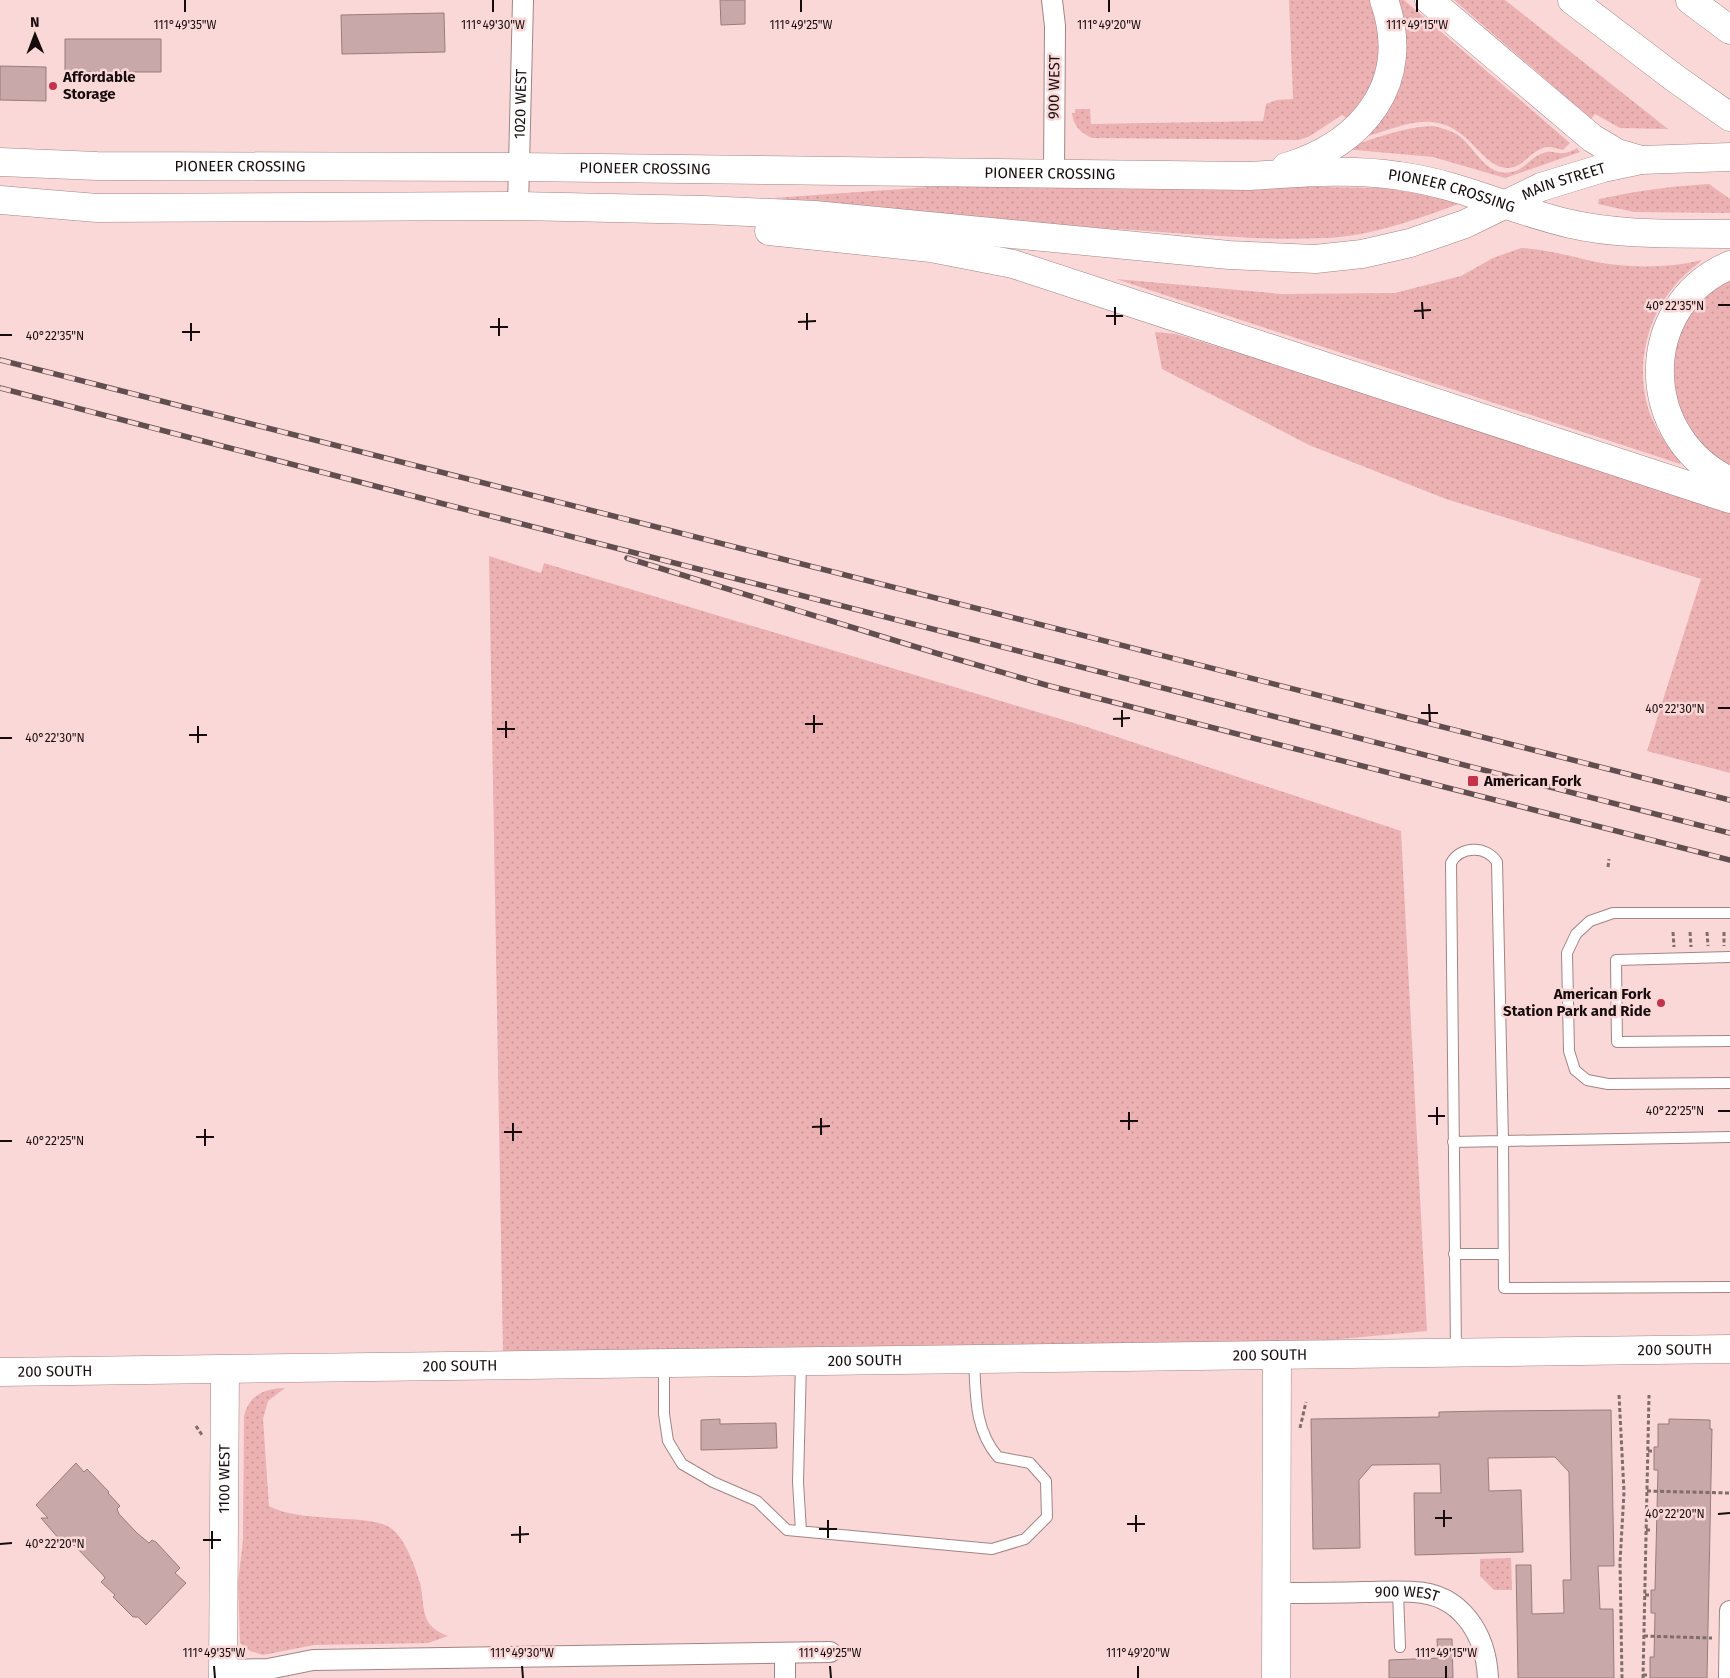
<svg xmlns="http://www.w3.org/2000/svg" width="1730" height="1678" viewBox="0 0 1730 1678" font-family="'Fira Sans',sans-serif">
	<defs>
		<pattern id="green-dots" width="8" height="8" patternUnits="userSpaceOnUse" patternTransform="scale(1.25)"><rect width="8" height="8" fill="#ecb1b3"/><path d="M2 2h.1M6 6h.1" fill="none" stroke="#ca9799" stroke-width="1.8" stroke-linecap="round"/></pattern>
	</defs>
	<rect width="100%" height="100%" fill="#fad8d8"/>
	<path fill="url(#green-dots)" d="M1289 0H1373C1376 15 1381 31 1381 46 1380 74 1365 98 1348 119L1342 115 1310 136 1299 140 1092 138C1081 133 1073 126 1072 113H1075V109H1090L1091 124 1263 121 1266 104 1277 100 1293 99Z
		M1394 0H1404L1570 143 1563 150C1558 149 1554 147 1548 147 1532 148 1524 168 1508 168 1481 168 1471 125 1431 122 1409 120 1385 132 1364 137Z
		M1454 0H1505L1668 129 1620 128 1595 114 1591 119Z
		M1433 126C1441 128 1450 130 1458 135 1475 147 1486 178 1512 172 1525 169 1530 158 1541 154 1556 147 1557 160 1577 148L1580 152 1505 178 1433 157 1344 149C1372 139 1403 127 1433 126Z
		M1000 182 1381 188 1438 196 1461 203C1418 219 1372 236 1326 238 1262 241 1196 234 1133 230 1013 223 894 211 774 198Z
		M1709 184 1730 199V213L1634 212 1598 204 1599 199C1636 191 1672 186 1709 184Z
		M1521 248C1549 249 1575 258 1602 263 1635 268 1669 268 1702 260 1692 269 1680 278 1672 289 1643 324 1634 379 1653 421 1660 436 1670 449 1681 462L1680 464 1116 279 1282 294 1395 293 1461 276 1493 258Z
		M1730 274V471L1694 449 1662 372 1705 283Z
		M1155 332 1176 334 1292 370 1730 513V773L1647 751 1701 579 1446 499 1309 445 1162 369Z
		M489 556 541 573 544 563 1087 727 1401 831 1427 1331 1243 1348 503 1352Z
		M285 1388 268 1401 263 1419 269 1506C301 1524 374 1513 392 1529 406 1540 415 1567 420 1583 423 1594 422 1609 427 1620 432 1629 440 1633 448 1636L428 1643 314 1645 263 1655 250 1651 240 1643 238 1583 243 1540 244 1416C250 1394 264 1389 285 1388Z
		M1511 1558 1512 1590H1494L1480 1576V1559Z"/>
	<path fill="#c9a8a9" stroke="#9a7b7c" d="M720 0H745V24L721 25Z
		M444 13 445 52 342 54 341 15Z
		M65 39H161V72H65Z
		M0 66 46 67V101L0 100Z
		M1611 1410 1614 1566H1598L1600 1609H1613L1614 1678H1518L1516 1565H1531L1532 1614 1564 1613 1563 1580H1571L1569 1472 1555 1457 1488 1458 1489 1491 1521 1490 1523 1552 1415 1555 1414 1493H1441L1440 1464 1372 1465 1359 1480 1360 1548 1313 1549 1311 1419 1439 1417V1412L1487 1411Z
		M720 1419V1424L776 1423 777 1448 701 1450V1420Z
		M1669 1419 1710 1420V1429H1712L1707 1678H1650V1657H1654L1655 1613H1651V1590H1655L1658 1470H1654V1447H1658V1424H1669Z
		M76 1463 84 1472 87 1469 109 1492 108 1493 120 1506 117 1509 119 1514 137 1533 149 1543 152 1540 156 1542 180 1568 175 1573 186 1583 146 1625 138 1617H133L113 1597 115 1595 101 1582 105 1578 103 1575 74 1545 70 1549 66 1547 41 1518H48L36 1505Z
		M1437 1639H1452L1453 1678H1389V1660L1438 1658Z"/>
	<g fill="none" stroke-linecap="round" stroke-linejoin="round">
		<defs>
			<path id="lane" d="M1730 913H1613L1590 921 1576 934 1567 953 1569 1051 1575 1070 1587 1080 1608 1084 1730 1083
				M1730 957 1616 960 1617 1042 1730 1041
				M1453 1142 1503 1141 1504 1288 1730 1287
				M1454 1254H1504
				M1456 1351 1451 863C1460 846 1486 845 1497 862L1503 1141 1730 1137
				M801 1363 798 1482 801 1531
				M664 1365V1414L668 1441 682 1464 713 1482 757 1501 787 1530 992 1549 1025 1539 1047 1517 1046 1481 1030 1463 998 1457C974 1429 976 1395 974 1360
				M1398 1592 1400 1647"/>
			<g id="street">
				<path d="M1052 0 1055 26 1054 174"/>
				<path id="s1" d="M518 206 523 0"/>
				<path id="s2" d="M1275 1593C1305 1593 1334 1593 1364 1592 1380 1592 1397 1591 1414 1592 1461 1594 1486 1634 1488 1678"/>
				<path d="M785 1653V1678"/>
				<path d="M223 1670 268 1669 313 1660 830 1652"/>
				<path d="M1729 1678 1730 1611"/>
			</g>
			<g id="secondary">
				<path id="s3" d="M0 1372 1730 1349"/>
				<path id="s4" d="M223 1678 225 1370"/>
				<path d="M1276 1678 1277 1355"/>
			</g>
			<g id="highway">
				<path d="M1429 0 1592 138 1617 153 1641 160"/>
				<path d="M1572 0 1676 79 1730 117"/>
				<path d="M1690 0 1730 30"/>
				<path id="s5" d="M0 162 97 166 518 167 1249 176C1299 173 1350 168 1400 176 1460 184 1513 211 1571 224 1624 236 1677 233 1730 234"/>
				<path d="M1286 167C1364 143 1413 82 1384 0"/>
				<path id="s6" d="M0 200 97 208 518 206 704 210 815 215 1229 255 1315 259 1362 254 1410 243 1465 224 1541 187 1603 168 1641 160 1730 157"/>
				<path d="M769 231 931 248 1013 264 1730 499"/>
				<path d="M1730 265C1635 306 1638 438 1730 481"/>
			</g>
		</defs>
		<use href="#lane" stroke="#a38485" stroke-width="12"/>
		<use href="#street" stroke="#a38485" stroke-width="22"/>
		<use href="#secondary" stroke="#a38485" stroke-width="29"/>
		<use href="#highway" stroke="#a38485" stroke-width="29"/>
		<path stroke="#816c6c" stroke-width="3" stroke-dasharray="4 2.5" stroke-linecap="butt" d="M1608 867 1609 859
			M1673 932 1674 947
			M1690 932 1691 947
			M1707 932 1708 946
			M1724 932V946
			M1619 1395 1624 1492 1620 1562 1622 1678
			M196 1426 202 1435
			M1300 1428 1306 1402
			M1648 1451H1653
			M1647 1491 1730 1493
			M1646 1530H1652
			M1645 1595H1651
			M1644 1636 1712 1638
			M1643 1675H1649
			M1643 1678 1649 1395"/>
		<use href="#lane" stroke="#fff" stroke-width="10"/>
		<use href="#street" stroke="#fff" stroke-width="20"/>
		<use href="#secondary" stroke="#fff" stroke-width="28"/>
		<use href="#highway" stroke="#fff" stroke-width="28"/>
		<defs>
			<path id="rail" d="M0 360 1730 800
				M0 388 440 503 1730 833
				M627 558 939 654 1046 685 1730 860"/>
		</defs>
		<use href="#rail" stroke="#614f4f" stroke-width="5.5"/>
		<use href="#rail" stroke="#fad8d8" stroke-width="4" stroke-dasharray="11" stroke-linecap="butt"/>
	</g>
	<path fill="none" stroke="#170c0d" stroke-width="2" d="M185 0V12M493 0V12M801 0V12M1109 0V12M1417 0V12M1422 302 1423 319M1718 305H1730M1115 307V325M1414 311 1431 310M807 313V330M1106 316H1123M499 318V336M798 322 816 321M191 323V341M490 327H508M182 332H200M0 335H12M1429 704 1430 722M1718 708H1730M1122 710V727M1421 713H1438M814 715V733M1113 719 1130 718M506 721V738M805 724H823M198 726V743M497 729H515M189 735H207M0 738H12M1437 1107V1125M1718 1111H1730M1129 1112V1130M1428 1116H1445M821 1118V1135M1120 1121H1138M513 1123V1141M812 1127 830 1126M205 1129V1146M504 1132H522M196 1137H214M0 1141H12M1444 1510V1527M1718 1514 1730 1513M1136 1515V1532M1435 1518H1452M828 1520V1538M1127 1524H1145M520 1526V1543M819 1529H837M212 1531V1549M511 1535 529 1534M203 1540H221M0 1544 12 1543M214 1666 215 1678M522 1666 523 1678M830 1666 831 1678M1138 1666V1678M1446 1666V1678"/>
	<g fill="#c4334b" stroke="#fad8d8" stroke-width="2">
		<circle cx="53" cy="86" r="5"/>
		<rect x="1467" y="775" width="12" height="12" rx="2.5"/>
		<circle cx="1661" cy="1003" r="5"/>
	</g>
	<g text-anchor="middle" stroke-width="5" stroke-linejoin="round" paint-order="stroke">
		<g font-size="15" font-weight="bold" fill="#170c0d" stroke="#fad8d8" text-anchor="start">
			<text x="63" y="82">Affordable<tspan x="63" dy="17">Storage</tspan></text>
			<text x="1484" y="786">American Fork</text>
			<text x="1651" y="999" text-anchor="end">American Fork<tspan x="1651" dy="17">Station Park and Ride</tspan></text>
		</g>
		<g font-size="15" fill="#170c0d" stroke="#fad8d8">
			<text transform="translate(1054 87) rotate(-89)" y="5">900 WEST</text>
			<text dy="5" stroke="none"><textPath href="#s1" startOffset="102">1020 WEST</textPath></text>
			<text dy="5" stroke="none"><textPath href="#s5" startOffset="240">PIONEER CROSSING</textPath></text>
			<text dy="5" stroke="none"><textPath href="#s5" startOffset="645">PIONEER CROSSING</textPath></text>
			<text dy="5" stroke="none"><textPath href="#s5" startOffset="1050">PIONEER CROSSING</textPath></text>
			<text dy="5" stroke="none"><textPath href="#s6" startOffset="1580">MAIN STREET</textPath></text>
			<text dy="5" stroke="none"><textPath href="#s5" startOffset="1454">PIONEER CROSSING</textPath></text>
			<text dy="5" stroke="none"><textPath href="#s3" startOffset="1675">200 SOUTH</textPath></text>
			<text dy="5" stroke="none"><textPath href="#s3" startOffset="1270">200 SOUTH</textPath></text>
			<text dy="5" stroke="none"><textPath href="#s3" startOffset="865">200 SOUTH</textPath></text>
			<text dy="5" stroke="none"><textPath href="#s3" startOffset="460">200 SOUTH</textPath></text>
			<text dy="5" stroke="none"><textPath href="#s3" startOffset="55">200 SOUTH</textPath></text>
			<text dy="5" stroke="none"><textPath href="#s4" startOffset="199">1100 WEST</textPath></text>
			<text dy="5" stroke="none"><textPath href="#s2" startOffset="132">900 WEST</textPath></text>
		</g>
	</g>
	<g font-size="12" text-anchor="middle" fill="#170c0d" stroke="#fad8d8" stroke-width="5" stroke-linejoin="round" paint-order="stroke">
		<text x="185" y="29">111°49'35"W</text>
		<text x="493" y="29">111°49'30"W</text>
		<text x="801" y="29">111°49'25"W</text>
		<text x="1109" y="29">111°49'20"W</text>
		<text x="1417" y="29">111°49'15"W</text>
		<text x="1675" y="310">40°22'35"N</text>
		<text x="55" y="340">40°22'35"N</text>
		<text x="1675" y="713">40°22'30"N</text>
		<text x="55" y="742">40°22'30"N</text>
		<text x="1675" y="1115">40°22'25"N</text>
		<text x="55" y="1145">40°22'25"N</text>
		<text x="1675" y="1518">40°22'20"N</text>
		<text x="55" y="1548">40°22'20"N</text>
		<text x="214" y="1657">111°49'35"W</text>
		<text x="522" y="1657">111°49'30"W</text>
		<text x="830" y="1657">111°49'25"W</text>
		<text x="1138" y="1657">111°49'20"W</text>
		<text x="1446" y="1657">111°49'15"W</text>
	</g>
	<g transform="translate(35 35) rotate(359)" stroke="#fad8d8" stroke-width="4" paint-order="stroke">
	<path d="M0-4L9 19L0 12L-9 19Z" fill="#170c0d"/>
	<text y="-8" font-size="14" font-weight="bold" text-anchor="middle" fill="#170c0d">N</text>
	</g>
</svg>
